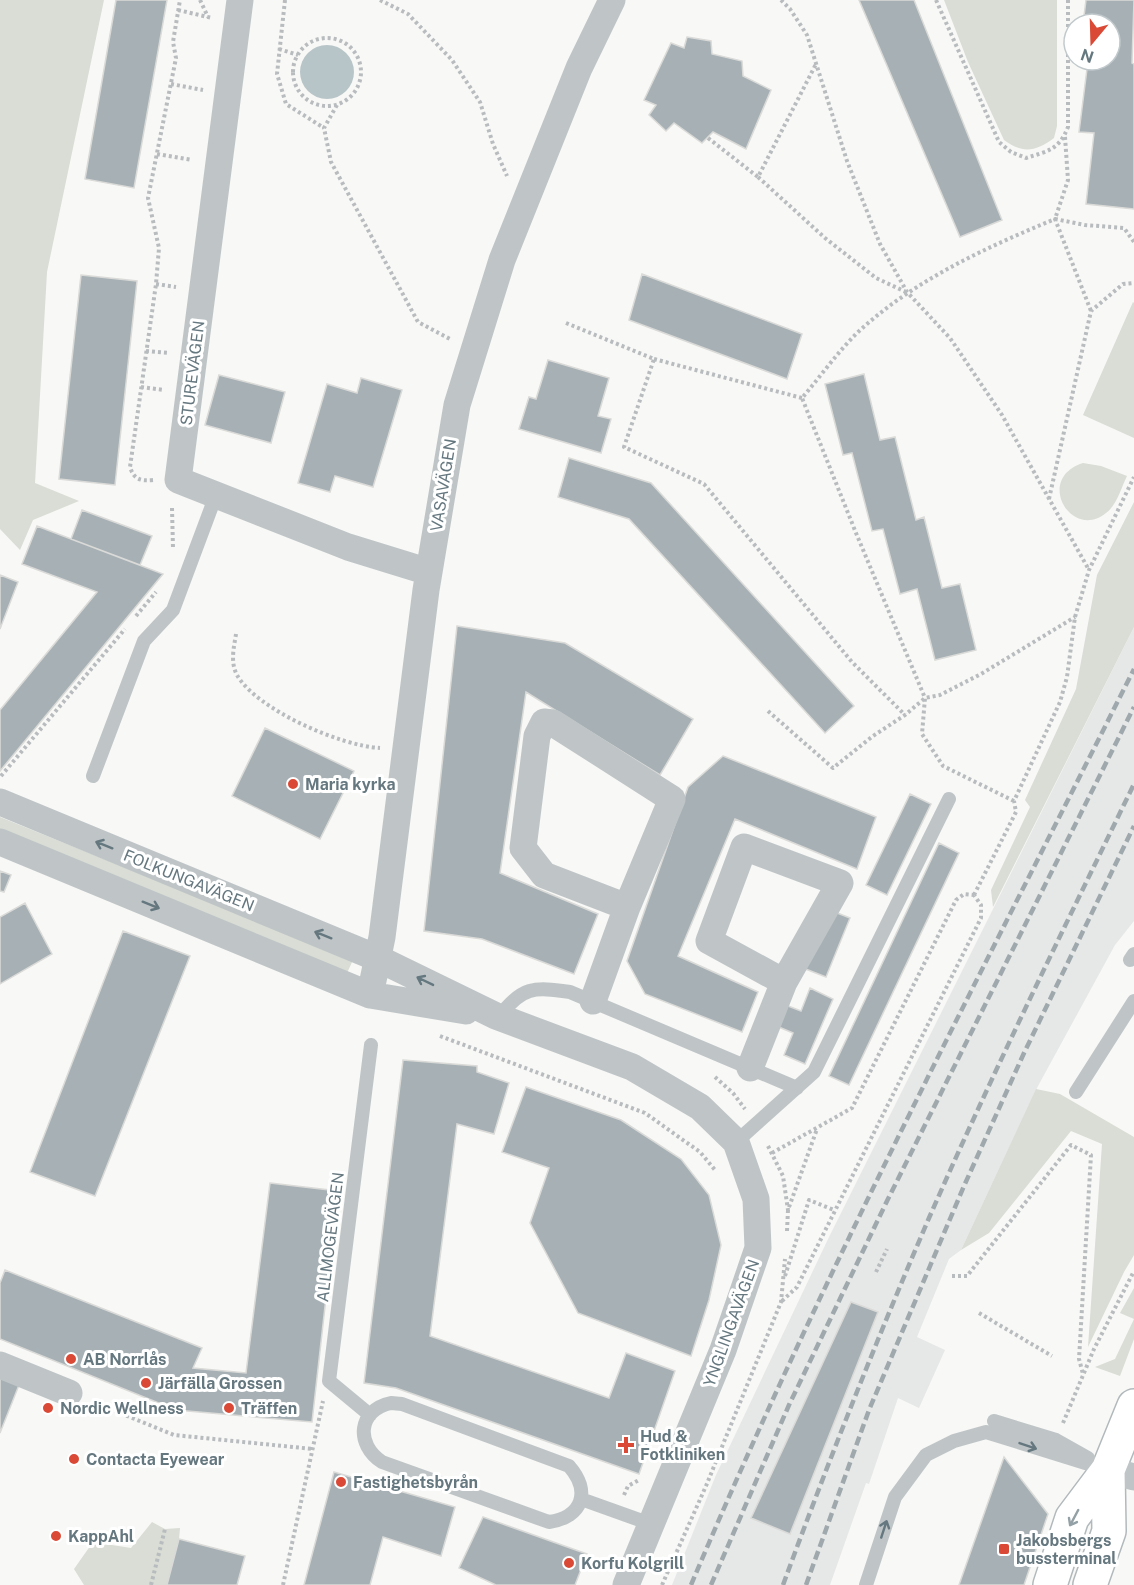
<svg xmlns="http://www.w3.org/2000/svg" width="1134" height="1585" viewBox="0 0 1134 1585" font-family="'Public Sans',sans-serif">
	<rect width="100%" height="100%" fill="#f8f8f6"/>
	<path fill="#e6e8e7" d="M1134 627V921L1115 945 1038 1086 961 1250 949 1259 917 1337 945 1350 919 1408 898 1398 869 1484 866 1483 830 1585H672L716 1475 829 1237Z"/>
	<path fill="#d9ddd5" d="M0 0H104L47 272 35 483 79 501 33 520 20 550 0 529Z
		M944 0H1057V126L1054 138C1035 152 1023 154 1004 140L968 62Z
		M1133 302 1134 303V438L1083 415Z
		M1083 463 1101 466 1127 476C1121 488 1117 505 1106 513 1072 541 1034 479 1083 463Z
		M1134 502V627L993 907 991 890 1030 807 1025 800 1076 689 1097 575Z
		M0 817 353 960 347 973 0 833Z
		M1036 1089 1060 1094 1134 1137V1255L1124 1272 1088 1347 1102 1144 1071 1131 989 1233 961 1250Z
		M1134 1288V1339L1120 1376 1095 1367 1115 1359 1134 1319 1120 1313Z
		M152 1522 165 1529 180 1528 179 1539 167 1585H84L74 1569 93 1542 131 1548Z"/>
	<path fill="#b8c5c8" d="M300 72a27 27 0 1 1 54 0a27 27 0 1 1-54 0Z"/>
	<path fill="#a7b1b5" stroke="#dadad8" stroke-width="1.5" d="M116 0H167L134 188 85 179Z
		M859 0H914L1002 220 960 237Z
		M1086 0H1134L1132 63 1134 64V209L1086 204 1094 133 1079 132 1088 61 1078 60H1110V24H1083Z
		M687 37 711 41 712 54 742 61 743 76 771 90 746 149 713 132 702 143 674 123 666 131 649 115 656 105 644 100 671 43 684 48Z
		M642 274 802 334 787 379 629 320Z
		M81 275 137 281 115 485 59 479Z
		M548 360 609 378 598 416 611 419 601 453 519 429 529 397 536 399Z
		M864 374 880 440 895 437 916 520 924 517 942 588 960 584 976 650 935 660 917 589 900 594 883 529 872 531 852 453 843 455 825 384Z
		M219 375 285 392 271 443 205 425Z
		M361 378 402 390 373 487 335 476 330 492 298 483 327 384 357 393Z
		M569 458 651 483 854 706 825 733 629 519 558 497Z
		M82 510 152 536 140 565 71 539Z
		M37 526 163 574 0 771V710L97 592 22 564Z
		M0 575 18 582 0 629Z
		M457 626 565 643 693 719 660 775 526 692 500 873 598 914 574 974 482 939 424 931Z
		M265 728 354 771 320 839 232 796Z
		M723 756 876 817 857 869 735 819 678 956 758 992 742 1032 645 994 627 961 688 787Z
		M910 794 931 804 887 895 866 885Z
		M939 843 959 853 849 1085 829 1076Z
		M0 871 11 875 4 892 0 891Z
		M25 903 52 954 0 984V917Z
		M827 909 850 918 826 977 803 968Z
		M123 931 190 956 95 1196 30 1172Z
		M810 988 833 999 805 1064 784 1055 793 1033 774 1025 783 1004 801 1011Z
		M403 1060 477 1066V1072L509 1083 494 1134 457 1124 430 1336 609 1398 626 1353 675 1371 639 1474 396 1388 364 1383Z
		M526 1087 621 1120 681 1159 709 1195 721 1245 709 1300 691 1356 578 1313 530 1223 549 1168 502 1152Z
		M270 1183 338 1191 312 1422 176 1410 0 1339V1283L5 1270 202 1348 193 1368 246 1373Z
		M851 1302 878 1312 790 1534 751 1518Z
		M0 1372 21 1380 0 1433Z
		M0 1372 21 1380 0 1433Z
		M1004 1457 1048 1514 1024 1585H959Z
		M334 1472 455 1507 441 1556 383 1537 370 1585H304Z
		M483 1517 587 1554 575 1585H496L459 1568Z
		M179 1539 245 1556 237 1585H167Z"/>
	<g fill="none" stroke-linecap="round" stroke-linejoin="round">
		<defs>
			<path id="secondary" d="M1050 1585 1072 1518 1108 1470 1134 1406
				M1090 1585 1109 1531 1108 1470"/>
		</defs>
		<use href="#secondary" stroke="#b2b9bc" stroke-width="36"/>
		<path stroke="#b8bcbe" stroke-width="4" stroke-dasharray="3 3" stroke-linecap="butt" d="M200 0 208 17
			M285 0 277 74 286 104 324 128
			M380 0 408 14 452 60 480 102 493 144 507 176
			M781 0 790 9 807 35 847 161 880 244 907 292 950 338 1002 415 1089 570
			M936 0 999 142 1011 152 1026 158C1048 151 1059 150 1068 127V0
			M178 10 212 18
			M293 72a34 34 0 1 1 68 0a34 34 0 1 1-68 0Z
			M279 49 298 55
			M171 84 203 90
			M337 105 324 128 331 162 418 322 450 339
			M1065 137 1068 180 1055 219 1085 225 1124 228 1134 242
			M708 138 758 177 816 64
			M157 154 192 160
			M758 177 825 238 876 278 906 292
			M156 284 176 287
			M566 323 654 359 624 447 704 484 852 662 905 715
			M146 351 169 353
			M654 359 802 398
			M141 387 164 390
			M153 480C141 481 134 480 130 467L156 284 159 248 148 198 176 58 173 42 180 0
			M1049 499 1091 311 1123 284 1134 283
			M172 508 173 548
			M136 616 156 592
			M236 634C234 647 230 662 237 675 257 710 341 746 380 748
			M768 711 833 768 873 736 905 715 925 698 940 695 981 674 1075 617
			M1 776 125 629
			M1014 801 943 766 922 734 925 698 856 533 802 398C820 377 837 353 856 334 912 281 985 248 1055 219L1091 311
			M974 895 1016 812 1014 801 1060 702 1067 677 1075 617 1089 570 1134 477
			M440 1036 645 1113 700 1152 715 1170
			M715 1077 733 1093 745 1109
			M768 1146 783 1176 788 1210
			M772 1153 852 1108 956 900 964 894 974 895
			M787 1231 788 1210 817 1129
			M876 1272 887 1249
			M785 1276 809 1200 834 1210
			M952 1276H967L1071 1145 1091 1155 1079 1359 1083 1374
			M782 1301 797 1287 981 918V905L974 895
			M979 1313 1052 1356
			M93 1402 174 1435 313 1449
			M1063 1423 1094 1349 1134 1271
			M624 1495 628 1486 639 1480
			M151 1585 165 1529
			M283 1585 323 1401
			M662 1585 706 1486 781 1302 785 1259"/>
		<path stroke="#bfc5c7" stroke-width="14" d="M93 776 144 641 173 610 216 495
			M1130 960 1134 954
			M499 1017C522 986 534 987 570 992L797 1088
			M1076 1092 1134 1001
			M736 1142 814 1072 949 799
			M391 1403 402 1404 569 1466C591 1491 583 1517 549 1522L382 1462C355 1444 358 1410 391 1403Z
			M370 1415 329 1381 371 1045
			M994 1421 1056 1440 1088 1458
			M581 1499 651 1524
			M866 1585 895 1497 926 1455 954 1441 986 1432 1108 1470"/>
		<path stroke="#bfc5c7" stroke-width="27" d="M240 0 178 480 348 547 429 572
			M0 802 377 958 496 1016 632 1067 700 1107 736 1142 756 1199 758 1248 723 1350 626 1585
			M0 842 370 995 466 1011
			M370 995 382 937 426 590 457 405 502 260 579 68 612 0
			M593 1001 627 907 544 875 523 848 537 736 544 722 553 723 672 799 627 907
			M750 1068 784 982 709 941 744 847 840 883 784 982
			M0 1365 69 1393
			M1108 1470 1134 1477"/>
		<use href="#secondary" stroke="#fff" stroke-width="33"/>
		<path stroke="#9fa8ac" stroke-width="4.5" stroke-dasharray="9 4.5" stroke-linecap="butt" d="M691 1585C823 1272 982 972 1134 669
			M711 1585 789 1405 887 1201 1134 707
			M783 1585C828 1462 877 1339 929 1218 993 1072 1064 928 1134 784
			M806 1585 869 1410 964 1186 1024 1053 1134 826"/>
	</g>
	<defs><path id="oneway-shaft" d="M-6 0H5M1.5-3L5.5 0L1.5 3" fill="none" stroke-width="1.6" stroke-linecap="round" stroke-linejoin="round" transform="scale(1.5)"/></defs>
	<g stroke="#65777f">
		<use href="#oneway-shaft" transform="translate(104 845) rotate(-158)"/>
		<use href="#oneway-shaft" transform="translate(151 905) rotate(22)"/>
		<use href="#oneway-shaft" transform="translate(323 935) rotate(-158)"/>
		<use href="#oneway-shaft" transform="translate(425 981) rotate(-154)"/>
		<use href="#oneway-shaft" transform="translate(1028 1446) rotate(19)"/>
		<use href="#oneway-shaft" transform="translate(884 1529) rotate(-72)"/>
	</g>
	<use stroke="#93a0a5" href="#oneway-shaft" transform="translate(1074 1518) rotate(118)"/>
	<g fill="#da4935" stroke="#fff" stroke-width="2">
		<circle cx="293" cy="784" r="6"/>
		<circle cx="71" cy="1359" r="6"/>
		<circle cx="146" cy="1383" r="6"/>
		<circle cx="48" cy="1408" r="6"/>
		<circle cx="229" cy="1408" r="6"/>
		<path d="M623 1436h6v6h6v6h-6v6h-6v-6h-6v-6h6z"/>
		<circle cx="74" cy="1459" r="6"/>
		<circle cx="341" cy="1482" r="6"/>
		<circle cx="56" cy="1536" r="6"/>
		<rect x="998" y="1543" width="12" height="12" rx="3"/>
		<circle cx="569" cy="1563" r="6"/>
	</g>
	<g text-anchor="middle" stroke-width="6" stroke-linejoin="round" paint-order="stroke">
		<g font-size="16" fill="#65777f" stroke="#fff">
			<text transform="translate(192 373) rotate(-83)" y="6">STUREVÄGEN</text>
			<text transform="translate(443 485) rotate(-81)" y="6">VASAVÄGEN</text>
			<text transform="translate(189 880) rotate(22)" y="6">FOLKUNGAVÄGEN</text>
			<text transform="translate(330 1237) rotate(-83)" y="6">ALLMOGEVÄGEN</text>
			<text transform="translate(731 1323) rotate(-70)" y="6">YNGLINGAVÄGEN</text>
		</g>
		<g font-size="16" font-weight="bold" fill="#65777f" stroke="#fff" text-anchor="start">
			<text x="305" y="790">Maria kyrka</text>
			<text x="83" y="1365">AB Norrlås</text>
			<text x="158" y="1389">Järfälla Grossen</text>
			<text x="60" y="1414">Nordic Wellness</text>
			<text x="241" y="1414">Träffen</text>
			<text x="640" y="1442">Hud &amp;<tspan x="640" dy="18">Fotkliniken</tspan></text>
			<text x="86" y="1465">Contacta Eyewear</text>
			<text x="353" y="1488">Fastighetsbyrån</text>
			<text x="68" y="1542">KappAhl</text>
			<text x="1016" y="1546">Jakobsbergs<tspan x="1016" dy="18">bussterminal</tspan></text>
			<text x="581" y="1569">Korfu Kolgrill</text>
		</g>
	</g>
	<g transform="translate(1092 42) rotate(199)"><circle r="28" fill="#ffffff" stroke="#c1c9cc" stroke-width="1.5"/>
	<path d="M0-4.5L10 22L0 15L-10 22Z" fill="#da4935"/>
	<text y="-9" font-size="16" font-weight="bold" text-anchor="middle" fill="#65777f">N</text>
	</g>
</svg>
